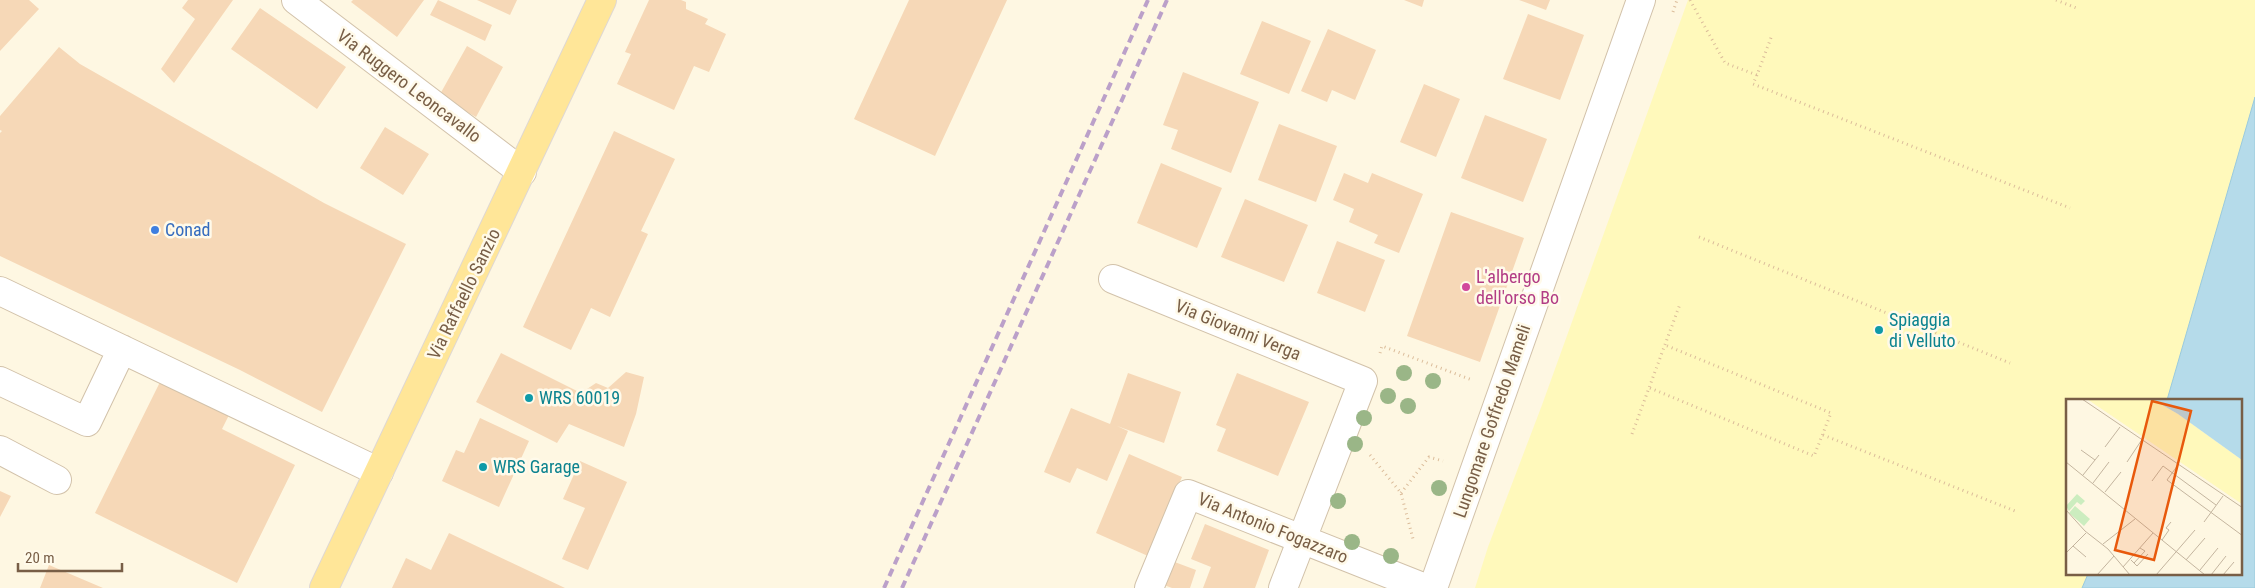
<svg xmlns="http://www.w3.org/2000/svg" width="2255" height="588" viewBox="0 0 2255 588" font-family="'Roboto Condensed',sans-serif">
	<rect width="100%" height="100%" fill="#fef7e2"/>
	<path fill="#fff9bb" d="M1688 0H2255V97L2167 400H2068V574H2088L2082 588H1475L1488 547 1542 405Z"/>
	<path fill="#b5dbea" stroke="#9acadc" d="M2255 97V588H2082L2088 574H2241V400H2167Z"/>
	<path fill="#f6d8b7" d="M0 0H29L39 9 0 51Z
		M188 0H233L174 83 161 69 195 19 182 8Z
		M353 0H424L397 37 351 2Z
		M438 0 492 25 485 41 430 15Z
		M477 0H517L510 15Z
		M649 0H681L686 2V9L708 19 705 24 726 34 709 72 694 66 674 110 617 84 631 54 625 52Z
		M909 0H1007L935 156 854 119Z
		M1404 0H1424L1422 7Z
		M1519 0H1550L1546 10Z
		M260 8 346 67 317 109 231 49Z
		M1528 14 1584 35 1560 100 1503 79Z
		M1262 21 1311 41 1289 94 1240 74Z
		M1328 29 1376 50 1355 100 1332 90 1327 102 1301 91Z
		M467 46 503 67 476 117 439 96Z
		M59 47 80 64 324 203 406 244 322 412 240 370 0 256V133L2 131 0 130V116Z
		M1183 72 1259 102 1231 173 1171 149 1178 130 1163 125Z
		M1424 84 1460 99 1436 157 1400 142Z
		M1485 115 1547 139 1523 202 1461 178Z
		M1279 124 1337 146 1316 202 1258 180Z
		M385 127 429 154 403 195 360 168Z
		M614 131 675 159 641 231 648 234 610 317 591 308 571 350 523 327Z
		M1161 163 1222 188 1197 248 1137 223Z
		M1344 173 1368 183 1372 173 1423 194 1399 253 1374 243 1378 235 1349 222 1354 209 1333 200Z
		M1245 199 1308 225 1284 282 1221 257Z
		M1451 212 1524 238 1480 362 1407 336Z
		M1337 241 1385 260 1365 312 1317 293Z
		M501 353 581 393 596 383 608 388 626 372 644 377 636 414 624 447 569 424 557 443 476 402Z
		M1128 373 1181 392 1164 443 1117 426 1128 431 1107 481 1077 468 1070 483 1044 472 1071 408 1110 424Z
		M1237 373 1309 402 1278 476 1217 451 1226 429 1216 425Z
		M162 378 230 413 222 429 295 465 237 583 95 513Z
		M480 418 529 441 499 507 442 481 456 450 464 453Z
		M1129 454 1182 477 1148 556 1096 533Z
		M580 461 627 482 588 570 562 559 585 508 563 499Z
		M0 491 11 496 0 517Z
		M1205 524 1269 550 1255 588H1203L1211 567 1191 559Z
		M449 533 565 588H392L406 558 431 570Z
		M1172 561 1196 570 1190 588H1172L1164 585Z
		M49 565 103 588H40Z"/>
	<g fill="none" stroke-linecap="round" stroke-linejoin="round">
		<defs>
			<path id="minor" d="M296 0 522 172
				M1113 279 1363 381 1283 588
				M0 291 379 472
				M0 381 87 422 122 349
				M0 450 57 480
				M1149 588 1188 494 1425 588
				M1433 588 1641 0"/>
			<path id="major" d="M324 588 602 0"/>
		</defs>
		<use href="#minor" stroke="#d2c2aa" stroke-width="30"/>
		<use href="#major" stroke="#dfd8d3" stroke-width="30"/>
		<path stroke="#dbbc9a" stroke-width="3" stroke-dasharray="1 4" stroke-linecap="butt" d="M1690 0 1725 63 1757 75 1772 35
			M2056 0 2079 9
			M1673 12 1677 0
			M1757 75 1753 84 2070 208
			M1699 237 2010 363
			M1380 353 1382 346 1472 380
			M1650 388 1814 456 1831 413 1665 345
			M1632 434 1680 304
			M1823 435 2015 511
			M1370 455 1401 493 1413 539
			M1401 493 1429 457 1443 461"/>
		<use href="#minor" stroke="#fff" stroke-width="28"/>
		<use href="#major" stroke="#ffe698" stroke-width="28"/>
		<path stroke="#bba0c9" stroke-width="4" stroke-dasharray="8 5" stroke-linecap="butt" d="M884 588 1148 0
			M902 588 1167 0"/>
	</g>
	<g fill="#9ab687">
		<circle cx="1404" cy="373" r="8"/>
		<circle cx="1433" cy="381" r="8"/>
		<circle cx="1388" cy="396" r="8"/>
		<circle cx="1408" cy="406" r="8"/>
		<circle cx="1364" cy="418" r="8"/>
		<circle cx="1355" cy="444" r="8"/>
		<circle cx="1439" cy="488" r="8"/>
		<circle cx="1338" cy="501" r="8"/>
		<circle cx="1352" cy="542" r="8"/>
		<circle cx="1391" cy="556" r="8"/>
	</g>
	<circle fill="#3f7fe0" stroke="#fffaea" stroke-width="2" cx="155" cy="230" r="5"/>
	<circle fill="#d1479c" stroke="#fffaea" stroke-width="2" cx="1466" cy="287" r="5"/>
	<g fill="#0f9aa8" stroke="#fffaea" stroke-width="2">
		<circle cx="1879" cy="330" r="5"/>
		<circle cx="529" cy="398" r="5"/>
		<circle cx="483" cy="467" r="5"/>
	</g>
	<g text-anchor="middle" stroke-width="5" stroke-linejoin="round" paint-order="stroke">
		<g font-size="18" fill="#785e46" stroke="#fffaea">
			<text transform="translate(409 86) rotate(37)" y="6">Via Ruggero Leoncavallo</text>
			<text transform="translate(464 294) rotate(-64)" y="6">Via Raffaello Sanzio</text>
			<text transform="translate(1238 330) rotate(22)" y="6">Via Giovanni Verga</text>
			<text transform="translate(1492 421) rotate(-71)" y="6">Lungomare Goffredo Mameli</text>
			<text transform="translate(1273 528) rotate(22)" y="6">Via Antonio Fogazzaro</text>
		</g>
		<g font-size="18" fill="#366cbe" stroke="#fffaea" text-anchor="start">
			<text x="165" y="236">Conad</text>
		</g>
		<g font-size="18" fill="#b23c85" stroke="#fffaea" text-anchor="start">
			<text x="1476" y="283">L'albergo<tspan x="1476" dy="21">dell'orso Bo</tspan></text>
		</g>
		<g font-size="18" fill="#0d838f" stroke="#fffaea" text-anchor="start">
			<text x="1889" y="326">Spiaggia<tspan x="1889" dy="21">di Velluto</tspan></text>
			<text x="539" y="404">WRS 60019</text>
			<text x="493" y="473">WRS Garage</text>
		</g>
	</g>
	<g transform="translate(2066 399)">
		<rect width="176" height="176" fill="#fef7e2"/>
		<path d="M11 95 19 102 15 106 11 103 3 112 0 107ZM9 107 24 120 18 127 3 114Z" fill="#ccedbf"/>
		<path d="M21 0H86L112 15 176 61V105Z" fill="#fff9bb"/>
		<path d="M86 0H176V61L112 15Z" fill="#b5dbea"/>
		<path fill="none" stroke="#c4b59f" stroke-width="1" d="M16 0 177 109M39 48 54 28M15 51 29 61M0 63 139 176M61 63 75 42M112 66 101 81 177 137M17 76 33 56M86 82 97 67 150 106M27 84 43 63M39 93 55 73M0 111 19 132 42 150 64 176M138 123 157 97M96 141 103 131 100 129 105 123M37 145 69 120M7 147 20 158M0 154 20 134M65 161 68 164 79 152 74 149M120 161 139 139M68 164 71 167 82 155M57 168 87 134M134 171 152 149M31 176 48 157M90 176 129 131M145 176 160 157M157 176 168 163"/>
		<path fill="#e8590c" fill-opacity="0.15" stroke="#e8590c" stroke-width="2.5" d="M86 2 125 12 88 161 49 151Z"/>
		<rect width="176" height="176" fill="none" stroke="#785e46" stroke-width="2.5"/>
	</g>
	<path d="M18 563v8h104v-8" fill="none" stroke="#785e46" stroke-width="2.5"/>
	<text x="25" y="563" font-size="15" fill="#785e46" stroke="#fffaea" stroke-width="4" paint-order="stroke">20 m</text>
</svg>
